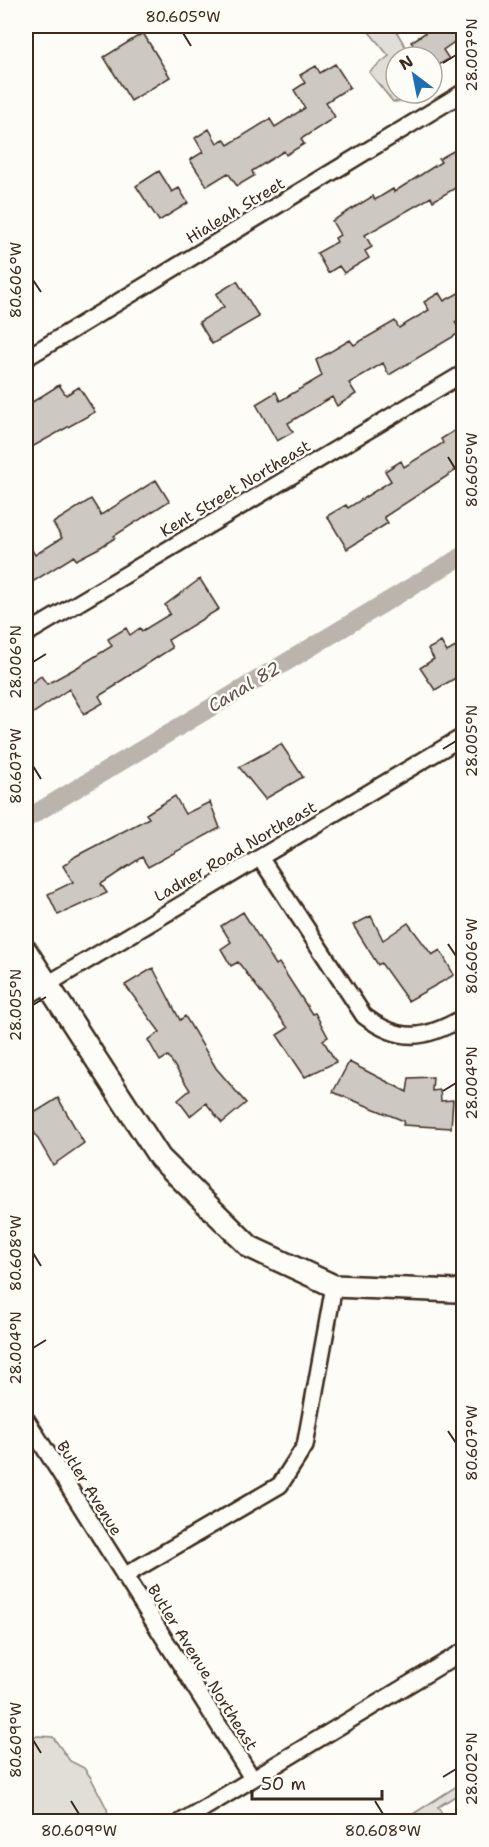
<svg xmlns="http://www.w3.org/2000/svg" width="489" height="1847" viewBox="0 0 489 1847" font-family="'Shantell Sans',sans-serif">
	<rect width="100%" height="100%" fill="#fdfcf7"/>
	<filter id="ink" filterUnits="userSpaceOnUse"><feTurbulence type="fractalNoise" baseFrequency=".0167" numOctaves="2"/><feDisplacementMap in="SourceGraphic" scale="12" xChannelSelector="R" yChannelSelector="G"/><feConvolveMatrix kernelMatrix="1 2 1 2 8 2 1 2 1" color-interpolation-filters="sRGB"/></filter>
	<g filter="url(#ink)">
		<path fill="#e1ded7" stroke="#8e847a" stroke-width="1.5" d="M364 26H393L412 57H396V93H422L407 101 393 102 369 72 389 56Z
			M38 1736 53 1737 70 1761 84 1768 91 1778 107 1809 109 1821H26V1737Z
			M463 1782V1791L438 1807 444 1817 441 1821H402Z"/>
		<g fill="none" stroke-linecap="round" stroke-linejoin="round">
			<path stroke="#bbb4ad" stroke-width="18" d="M26 819 464 555"/>
		</g>
		<path fill="#cdc8c2" stroke="#3b2a1e" stroke-width="1.5" d="M420 26H458L464 35 443 50 449 59 432 69V57H421L411 42 425 33Z
			M143 33 170 77 131 101 104 57Z
			M335 64 350 87 326 102 335 117 301 139 304 144 286 155 284 151 252 171 254 176 237 186 228 173 207 186 190 160 203 152 195 138 209 129 217 143 224 139 228 145 270 119 275 127 305 108 294 90 305 83 300 75 316 66 320 73Z
			M455 150 464 165V183L433 201 431 197 365 235 372 247 365 251 369 258 344 273 339 266 328 273 317 253 337 242 335 238 340 235 332 221 373 196 375 200 393 189 394 192 441 162 439 159Z
			M159 171 172 192 179 188 188 203 159 221 136 186Z
			M237 281 259 317 212 344 199 322 224 307 216 294Z
			M464 290V316L455 322 461 332 389 375 383 363 349 383 356 394 337 406 332 397 288 423 293 432 277 441 256 404 276 392 280 401 322 376 316 360 350 340 354 345 395 321 399 328 429 310 424 302 439 293 444 301Z
			M59 385 66 395 79 387 95 412 32 447 26 436V406Z
			M457 429 459 432 464 429V465L384 517 388 523 347 549 327 516 346 505 348 508 391 481 385 471 401 461 404 467 443 443 441 439Z
			M156 480 169 501 114 536 115 538 99 548 76 560 74 556 26 586V539L35 555 62 538 53 523 91 499 101 515Z
			M200 579 219 609 168 640 172 648 116 684 117 685 99 696 103 703 84 714 69 689 26 718V687L41 676 47 684 76 668 112 646 108 639 126 628 130 635 140 628 142 631 170 614 165 605Z
			M441 642 447 652 464 642V673L435 690 420 668 434 659 428 649Z
			M281 744 303 777 265 799 239 767Z
			M175 796 185 814 210 802 220 828 148 867 142 857 101 884 107 893 58 915 48 894 73 882 63 866 76 856 149 818 146 814Z
			M243 912 276 965 279 963 312 1014 315 1013 328 1037 323 1040 336 1062 305 1077 277 1035 288 1028 238 962 231 966 221 949 231 942 221 926Z
			M371 916 383 940 408 923 432 955 440 950 454 975 408 1001 381 963 378 965 353 925Z
			M153 968 180 1020 185 1016 216 1068 246 1103 222 1123 206 1103 190 1116 178 1100 190 1090 168 1056 160 1061 148 1040 160 1032 125 985Z
			M349 1062 407 1092 409 1078 433 1077 432 1091 440 1090 441 1101 453 1100 451 1128 403 1125 404 1121 333 1092Z
			M58 1098 84 1143 53 1165 26 1118Z"/>
		<g fill="none" stroke-linecap="round" stroke-linejoin="round">
			<defs>
				<path id="street" d="M26 358 464 92
					M26 634 464 373
					M261 859 364 1016C400 1043 425 1040 464 1017
					M26 997 464 736
					M26 1419 252 1778
					M124 1576 280 1485 305 1446 334 1286
					M181 1822 464 1651"/>
				<path id="secondary" d="M26 951 160 1158 250 1247 334 1286 456 1291 464 1288"/>
			</defs>
			<use href="#street" stroke="#3b2a1e" stroke-width="20"/>
			<use href="#secondary" stroke="#3b2a1e" stroke-width="26"/>
			<use href="#street" stroke="#fdfcf7" stroke-width="15"/>
			<use href="#secondary" stroke="#fdfcf7" stroke-width="21"/>
		</g>
	</g>
	<path fill="none" stroke="#3b2a1e" stroke-width="2" d="M183 33 191 46M443 63 456 55M33 280 41 292M448 457 456 470M33 662 46 654M443 749 456 741M33 766 41 779M448 944 456 956M33 1005 46 997M443 1091 456 1083M33 1253 41 1266M33 1348 46 1340M448 1431 456 1443M33 1740 41 1753M443 1777 456 1769M71 1801 79 1814M375 1801 383 1814"/>
	<g text-anchor="middle" stroke-width="5" stroke-linejoin="round" paint-order="stroke">
		<g font-size="16" fill="#3b2a1e" stroke="#fdfcf7">
			<text transform="translate(235 210) rotate(-31)" y="6">Hialeah Street</text>
			<text transform="translate(235 488) rotate(-31)" y="6">Kent Street Northeast</text>
			<text transform="translate(235 851) rotate(-30)" y="6">Ladner Road Northeast</text>
			<text transform="translate(90 1488) rotate(58)" y="6">Butler Avenue</text>
			<text transform="translate(203 1667) rotate(58)" y="6">Butler Avenue Northeast</text>
		</g>
		<g font-size="18" font-style="italic" fill="#615349" stroke="#fdfcf7">
			<text transform="translate(244 687) rotate(-31)" y="6">Canal 82</text>
		</g>
	</g>
	<rect width="489" height="1847" fill="none" stroke="#fdfcf7" stroke-width="66"/>
	<g transform="translate(414 75) rotate(328)"><circle r="28" fill="#fdfcf7" stroke="#afa8a0" stroke-width="1.5"/>
	<path d="M0-4.5L10 22L0 15L-10 22Z" fill="#1f6fb2"/>
	<text y="-9" font-size="16" font-weight="bold" text-anchor="middle" fill="#3b2a1e">N</text>
	</g>
	<path d="M252 1790v9h130v-9" fill="none" stroke="#3b2a1e" stroke-width="3"/>
	<text x="261" y="1790" font-size="18" fill="#3b2a1e" stroke="#fdfcf7" stroke-width="4.5" paint-order="stroke">50 m</text>
	<rect x="33" y="33" width="423" height="1781" fill="none" stroke="#3b2a1e" stroke-width="2"/>
	<g font-size="15" text-anchor="middle" fill="#3b2a1e">
		<text x="183" y="22">80.605°W</text>
		<text transform="translate(472 55) rotate(-90)" y="5">28.007°N</text>
		<text transform="translate(16 280) rotate(-90)" y="5">80.606°W</text>
		<text transform="translate(472 470) rotate(-90)" y="5">80.605°W</text>
		<text transform="translate(16 662) rotate(-90)" y="5">28.006°N</text>
		<text transform="translate(472 741) rotate(-90)" y="5">28.005°N</text>
		<text transform="translate(16 766) rotate(-90)" y="5">80.607°W</text>
		<text transform="translate(472 956) rotate(-90)" y="5">80.606°W</text>
		<text transform="translate(16 1005) rotate(-90)" y="5">28.005°N</text>
		<text transform="translate(472 1083) rotate(-90)" y="5">28.004°N</text>
		<text transform="translate(16 1253) rotate(-90)" y="5">80.608°W</text>
		<text transform="translate(16 1348) rotate(-90)" y="5">28.004°N</text>
		<text transform="translate(472 1443) rotate(-90)" y="5">80.607°W</text>
		<text transform="translate(16 1740) rotate(-90)" y="5">80.609°W</text>
		<text transform="translate(472 1769) rotate(-90)" y="5">28.002°N</text>
		<text x="79" y="1836">80.609°W</text>
		<text x="383" y="1836">80.608°W</text>
	</g>
</svg>
